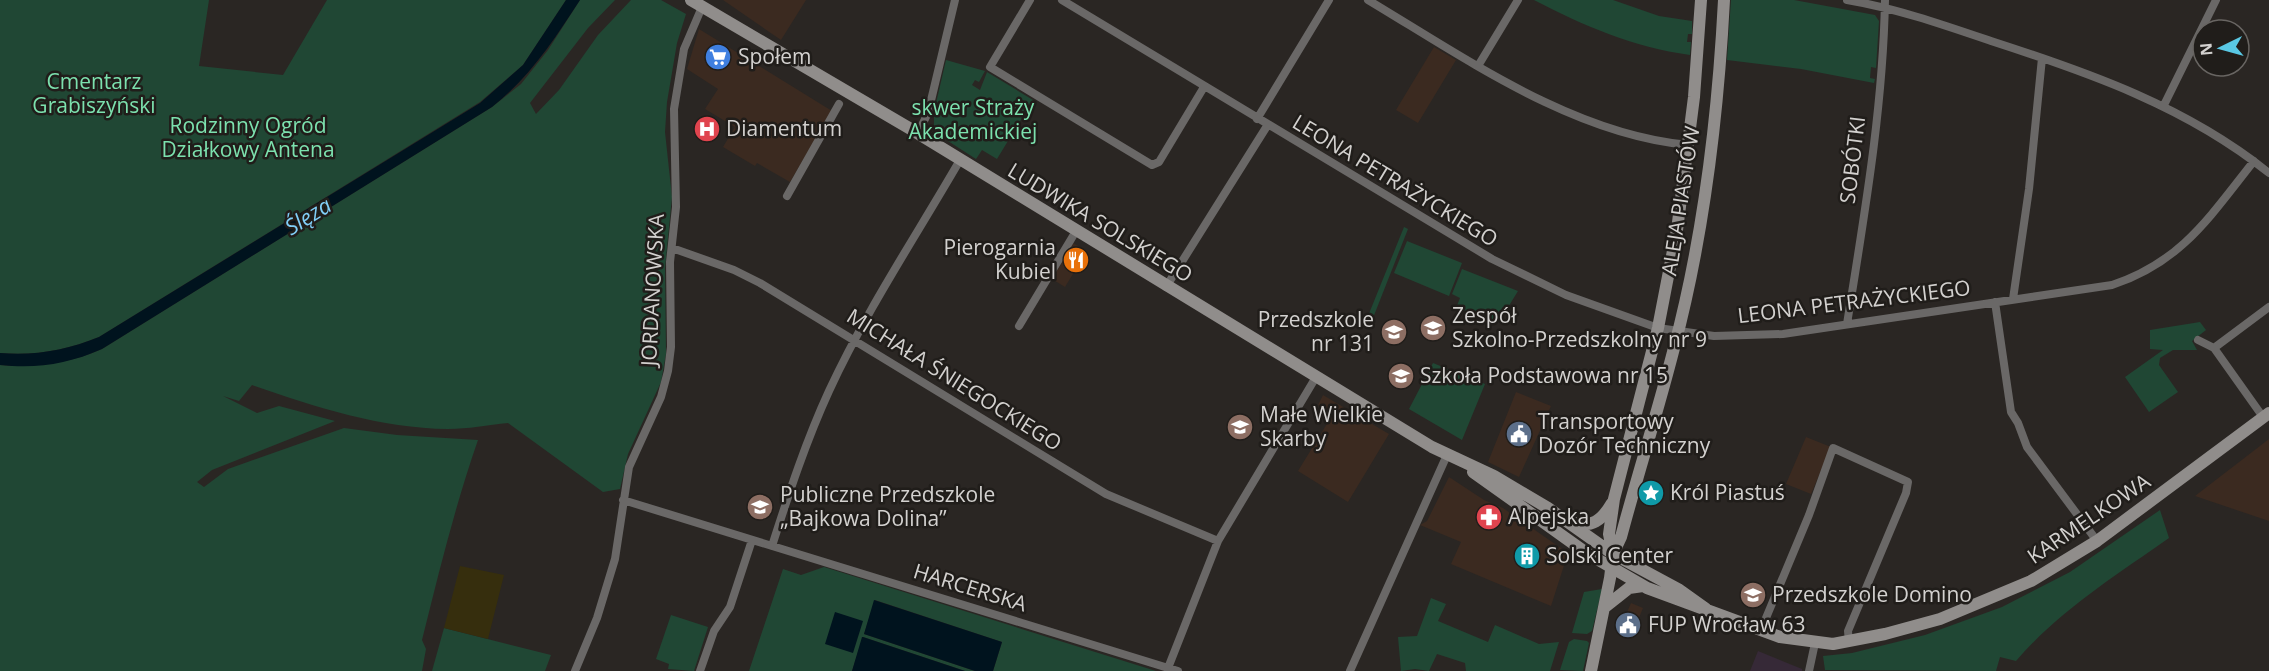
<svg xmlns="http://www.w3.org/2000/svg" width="2269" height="671" viewBox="0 0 2269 671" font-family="'Open Sans',sans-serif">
	<rect width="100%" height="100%" fill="#2a2623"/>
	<path fill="#3b2a20" d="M723 0H806L781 40Z
		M699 29 832 111 790 182 757 163 755 166 723 147 735 127 705 109 718 89 687 69Z
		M1434 47 1456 60 1418 123 1396 110Z
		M1073 243 1087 251 1065 287 1052 279Z
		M1516 392 1551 406 1519 477 1488 462Z
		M1323 395 1389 434 1348 502 1298 471 1333 414 1318 405Z
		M1806 437 1831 447 1811 494 1786 484Z
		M2269 439V521L2195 496Z
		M1449 477 1484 500 1503 508 1568 553 1551 606 1451 564 1461 542 1420 525 1427 521Z
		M1631 603 1643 608 1631 637 1618 633Z"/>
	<path fill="#362937" d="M1758 651 1802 669V671H1750Z"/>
	<path fill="#204734" d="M0 0H209L199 66 283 75 327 0H566L523 65 480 102 99 337C67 350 35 356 0 353Z
		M580 0H615L588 28 530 103 536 114 559 90 598 35 631 0H661L686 14 677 43 667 102 665 132 672 197 665 268 666 354 661 382 628 454 620 489 603 492 508 423C488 425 468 429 448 429 380 428 315 407 252 385L239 401 223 396 257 413 279 406 335 421 212 470 197 482 204 487 228 469 344 428 397 435 478 440C455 506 439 572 422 640L426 649 422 671H0V365C33 368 71 363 102 349L492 107 521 84 548 50Z
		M1534 0H1613L1659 16 1692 21V34H1688L1687 42H1691L1690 55C1633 47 1584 26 1534 0Z
		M1731 0H1794L1875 15 1879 21 1876 68 1871 67 1870 78 1875 79 1874 83 1801 69 1727 60Z
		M946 60 985 71 979 82 975 80 972 85 980 90 987 72 1033 100 997 159 982 150 976 159 934 132V112Z
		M1404 227 1408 229 1371 323 1366 321Z
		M1407 241 1462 263 1449 296 1394 273Z
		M1462 269 1518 291 1499 322 1456 308 1460 298 1452 294Z
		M2200 322 2206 330 2192 341 2197 350H2173L2160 358 2159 365 2178 392 2149 412 2125 377 2163 350 2150 349V330Z
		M1433 363 1485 384 1462 440 1409 409Z
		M2160 510 2169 538C2115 576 2059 611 2016 661L2000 657 1996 671 1825 670 1823 656 1852 653 1925 635 2002 607 2070 572Z
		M824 567 1156 671H993L1002 642 875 600 864 634 975 671H965L863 637 852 671H749L783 569 801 575Z
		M1602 589 1592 631 1587 634 1572 633 1584 592Z
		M1431 598 1446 604 1438 621 1488 642 1495 625 1539 644 1559 642 1550 671H1466L1465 663 1437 654 1429 671 1415 669 1401 671 1398 637 1417 636Z
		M671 615 708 627 694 671 668 669 669 664 656 659Z
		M444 628 551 655 545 671H432Z
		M1574 639 1587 641 1589 643 1583 671 1560 670 1569 642Z"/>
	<path fill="#362e0d" d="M460 566 504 575 488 639 444 628Z"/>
	<path fill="#00131e" d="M566 0H580C553 41 531 76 492 107L102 349C68 364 37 369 0 365V353C35 356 67 350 99 337L480 103 523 65Z
		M874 600 1002 642 993 671H975L864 634Z
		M835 612 863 621 853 653 825 644Z
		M862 637H863L965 671H852Z"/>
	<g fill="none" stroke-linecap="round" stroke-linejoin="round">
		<path stroke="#6a6867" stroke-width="8" d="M1030 0 990 67 1152 165 1159 162 1204 87
			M1062 0 1492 259 1566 295 1658 328 1714 336 1783 334 2112 285C2182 262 2210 216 2254 161
			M1368 0C1465 58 1574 135 1689 145
			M1847 0C1895 8 1944 25 1991 41 2090 73 2187 107 2269 173
			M1478 66 1518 0
			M2164 105 2216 0
			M1257 119 1329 0
			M918 133 928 113 955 0
			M787 196 839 104
			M672 248 734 270 760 283 1106 494 1218 541
			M1166 287 1267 126
			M2013 299 2029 189 2042 58
			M1995 302 2011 412 2018 423 2027 447 2097 541
			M1847 324C1864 217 1883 109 1885 0
			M1019 326 1076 231
			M2198 340 2214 348
			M2263 417 2214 348 2269 307
			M623 500 1178 671
			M772 546C789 493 806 441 829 391 866 311 916 236 960 160
			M1761 630 1809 515 1833 448 1908 482 1906 493 1848 631 1849 642
			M1168 668 1218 541 1316 377
			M575 671 597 618 615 559 629 467 661 397 668 371 671 347 670 262 676 207 674 109 684 49 702 7
			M700 671 714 631 730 607 752 540
			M1350 671 1447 455
			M1809 671 1815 643"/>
		<path stroke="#908d8b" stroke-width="12" d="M691 0 909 128 1432 447 1494 476 1548 508 1613 554 1678 589 1706 609
			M1473 472 1585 552 1647 588 1780 637 1833 644 1885 634 1940 619 2031 581 2097 541 2269 413
			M1571 522C1592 529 1602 520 1612 503
			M1613 554 1621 537C1638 473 1658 411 1674 348 1704 235 1718 116 1724 0
			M1605 607 1629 588 1643 586
			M1591 671 1610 578 1613 554 1609 534 1614 499 1658 328 1677 230 1694 97 1701 0"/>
	</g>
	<defs>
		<symbol id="supermarket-disc" viewBox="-11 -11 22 22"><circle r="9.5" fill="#3f7fe0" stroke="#201d1a"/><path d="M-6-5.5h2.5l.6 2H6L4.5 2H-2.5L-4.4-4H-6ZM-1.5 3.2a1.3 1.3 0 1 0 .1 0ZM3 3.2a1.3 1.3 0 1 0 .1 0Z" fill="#fff"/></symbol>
		<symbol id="hospital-disc" viewBox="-11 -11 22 22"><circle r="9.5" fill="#e0444e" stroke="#201d1a"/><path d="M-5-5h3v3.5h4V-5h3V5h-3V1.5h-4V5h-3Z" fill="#fff"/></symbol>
		<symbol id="restaurant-disc" viewBox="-11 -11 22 22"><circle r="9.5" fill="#e8710a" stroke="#201d1a"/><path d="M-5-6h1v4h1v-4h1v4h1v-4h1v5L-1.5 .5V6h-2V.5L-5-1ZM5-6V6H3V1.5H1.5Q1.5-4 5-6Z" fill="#fff"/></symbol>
		<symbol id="school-disc" viewBox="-11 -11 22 22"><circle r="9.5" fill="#8d6e63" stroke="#201d1a"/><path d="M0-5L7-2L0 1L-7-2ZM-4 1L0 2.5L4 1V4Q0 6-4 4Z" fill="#fff"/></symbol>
		<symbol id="civic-disc" viewBox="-11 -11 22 22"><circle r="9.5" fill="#5c6f8a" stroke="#201d1a"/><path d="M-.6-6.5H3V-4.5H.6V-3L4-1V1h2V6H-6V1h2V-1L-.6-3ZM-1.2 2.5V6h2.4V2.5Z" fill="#fff"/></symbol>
		<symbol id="sight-disc" viewBox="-11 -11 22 22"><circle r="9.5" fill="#0f9aa8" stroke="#201d1a"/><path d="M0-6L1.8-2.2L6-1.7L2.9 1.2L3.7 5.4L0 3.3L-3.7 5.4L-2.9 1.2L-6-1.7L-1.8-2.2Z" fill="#fff"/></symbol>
		<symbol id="pharmacy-disc" viewBox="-11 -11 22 22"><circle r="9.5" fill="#e0444e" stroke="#201d1a"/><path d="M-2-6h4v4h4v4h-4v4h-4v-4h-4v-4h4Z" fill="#fff"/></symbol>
		<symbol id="building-disc" viewBox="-11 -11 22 22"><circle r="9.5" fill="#0f9aa8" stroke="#201d1a"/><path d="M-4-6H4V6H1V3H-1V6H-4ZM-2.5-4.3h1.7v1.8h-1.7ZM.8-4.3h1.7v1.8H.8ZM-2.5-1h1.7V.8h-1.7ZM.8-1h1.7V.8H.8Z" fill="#fff"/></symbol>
	</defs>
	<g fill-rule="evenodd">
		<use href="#supermarket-disc" x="703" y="42" width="30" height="30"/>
		<use href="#hospital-disc" x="692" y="114" width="30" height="30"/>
		<use href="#restaurant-disc" x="1061" y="245" width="30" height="30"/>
		<use href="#school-disc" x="1418" y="313" width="30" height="30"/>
		<use href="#school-disc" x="1379" y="317" width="30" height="30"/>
		<use href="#school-disc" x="1386" y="361" width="30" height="30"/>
		<use href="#school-disc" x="1225" y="412" width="30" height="30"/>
		<use href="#civic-disc" x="1504" y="419" width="30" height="30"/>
		<use href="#sight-disc" x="1636" y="478" width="30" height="30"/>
		<use href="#school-disc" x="745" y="492" width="30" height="30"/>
		<use href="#pharmacy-disc" x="1474" y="502" width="30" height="30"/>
		<use href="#building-disc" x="1512" y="541" width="30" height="30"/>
		<use href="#school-disc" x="1738" y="580" width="30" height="30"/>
		<use href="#civic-disc" x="1613" y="610" width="30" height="30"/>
	</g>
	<g text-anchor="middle" stroke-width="5" stroke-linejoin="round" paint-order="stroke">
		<g font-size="21" fill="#d3d1cf" stroke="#201d1a" text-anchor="start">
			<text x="738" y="64">Społem</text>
			<text x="726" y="136">Diamentum</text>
			<text x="1056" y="255" text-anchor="end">Pierogarnia<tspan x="1056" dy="24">Kubiel</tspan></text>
			<text x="1452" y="323">Zespół<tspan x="1452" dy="24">Szkolno-Przedszkolny nr 9</tspan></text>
			<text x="1374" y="327" text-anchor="end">Przedszkole<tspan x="1374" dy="24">nr 131</tspan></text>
			<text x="1420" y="383">Szkoła Podstawowa nr 15</text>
			<text x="1260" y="422">Małe Wielkie<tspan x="1260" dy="24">Skarby</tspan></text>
			<text x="1538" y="429">Transportowy<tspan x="1538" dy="24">Dozór Techniczny</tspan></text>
			<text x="1670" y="500">Król Piastuś</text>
			<text x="780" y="502">Publiczne Przedszkole<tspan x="780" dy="24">„Bajkowa Dolina”</tspan></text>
			<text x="1508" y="524">Alpejska</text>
			<text x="1546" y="563">Solski Center</text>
			<text x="1772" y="602">Przedszkole Domino</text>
			<text x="1648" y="632">FUP Wrocław 63</text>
		</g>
		<g font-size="21" fill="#7ce1ae" stroke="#201d1a">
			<text x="94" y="89">Cmentarz<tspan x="94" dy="24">Grabiszyński</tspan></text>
			<text x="973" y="115">skwer Straży<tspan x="973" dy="24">Akademickiej</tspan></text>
			<text x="248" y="133">Rodzinny Ogród<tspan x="248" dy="24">Działkowy Antena</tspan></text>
		</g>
		<g font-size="21" fill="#d3d1cf" stroke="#201d1a">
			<text transform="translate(1853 160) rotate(-83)" y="7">SOBÓTKI</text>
			<text transform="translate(1395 181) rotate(31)" y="7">LEONA PETRAŻYCKIEGO</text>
			<text transform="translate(1681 201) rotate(-81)" y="7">ALEJA PIASTÓW</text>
			<text transform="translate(1100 223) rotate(31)" y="7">LUDWIKA SOLSKIEGO</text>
			<text transform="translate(653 290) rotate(-87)" y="7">JORDANOWSKA</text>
			<text transform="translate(1854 302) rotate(-7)" y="7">LEONA PETRAŻYCKIEGO</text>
			<text transform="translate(954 380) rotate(32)" y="7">MICHAŁA ŚNIEGOCKIEGO</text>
			<text transform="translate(2089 519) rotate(-34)" y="7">KARMELKOWA</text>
			<text transform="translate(970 588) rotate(17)" y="7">HARCERSKA</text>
		</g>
		<g font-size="22" font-style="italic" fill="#80cef7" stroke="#201d1a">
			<text transform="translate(308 216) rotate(-32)" y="8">Ślęza</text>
		</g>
	</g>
	<g transform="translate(2221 48) rotate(265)"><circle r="28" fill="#201d1a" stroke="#686562" stroke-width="1.5"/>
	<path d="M0-4.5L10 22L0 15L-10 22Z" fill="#59c8e4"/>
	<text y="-9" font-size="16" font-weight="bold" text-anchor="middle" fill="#d3d1cf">N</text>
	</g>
</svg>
